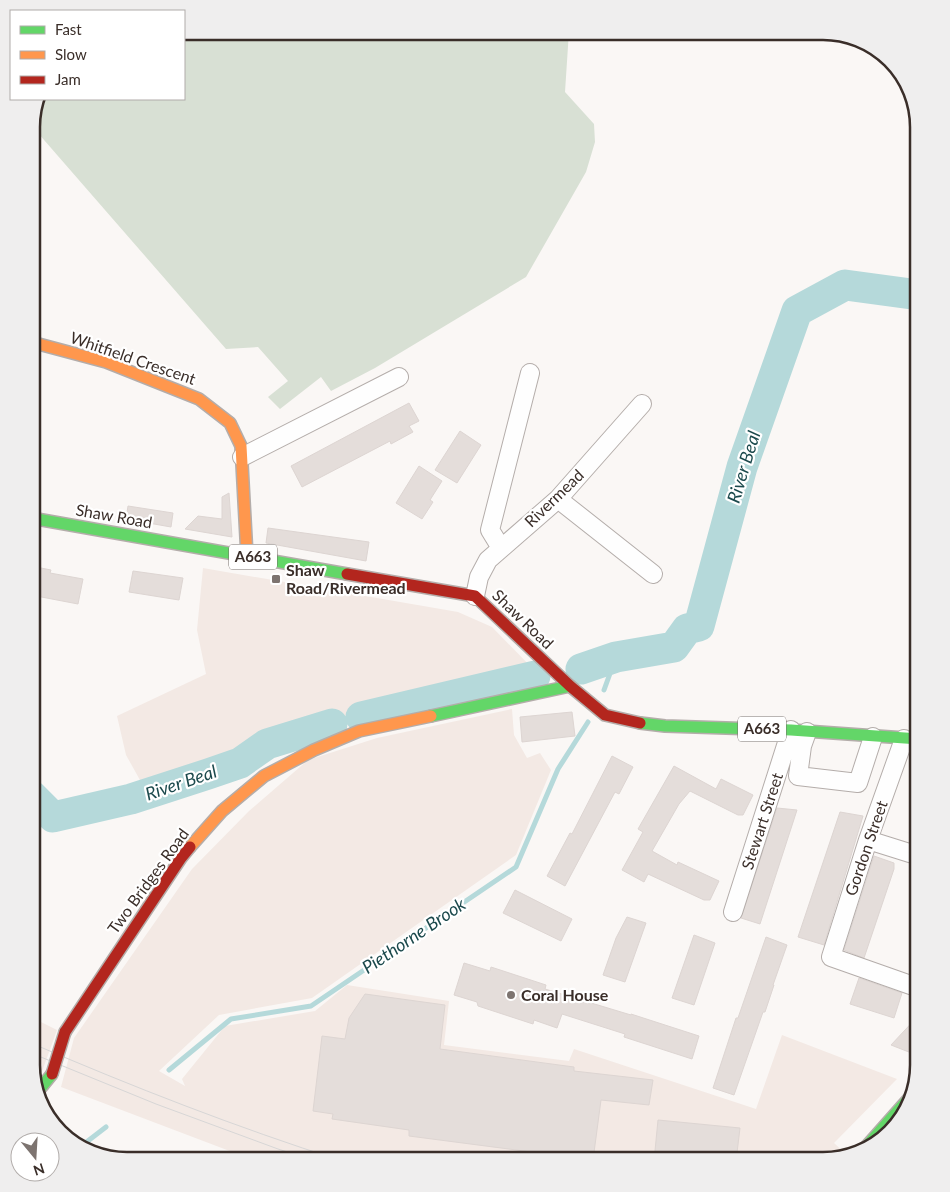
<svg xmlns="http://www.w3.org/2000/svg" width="950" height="1192" viewBox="0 0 950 1192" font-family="Lato,sans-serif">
	<rect width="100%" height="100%" fill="#faf7f5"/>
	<path fill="#f3e9e4" d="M203 568 458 612 492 627 536 672 289 731 195 775 145 789 126 755 117 716 206 674 197 630Z
		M512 709 514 735 527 758 540 753 551 770 516 855 312 998 219 1015 159 1071 185 1086 182 1079 225 1026 315 1011 347 985 449 1001 444 1045 569 1061 574 1049 756 1109 782 1035 897 1079 834 1143 846 1154 823 1161H256L61 1087 74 1038 192 869 249 811 308 760 377 738Z
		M31 1017 57 1030 40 1077 34 1074 31 1065Z"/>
	<path fill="#d8e0d4" d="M184 31H569L565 92 594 124 595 142 586 172 526 277 375 368 331 391 321 377 280 409 268 397 288 381 258 347 226 349 31 125 37 99H184Z"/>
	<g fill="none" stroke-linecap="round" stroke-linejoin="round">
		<path stroke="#b5d9da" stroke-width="5" d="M604 690 616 657
			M169 1070 231 1019 311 1006 516 867 558 769 588 722
			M80 1147 106 1127"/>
		<path stroke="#b5d9da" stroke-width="31" d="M581 669 616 657 674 647 687 629 699 626 742 467 797 311 845 285 919 295
			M361 717 535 676
			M31 795 53 817 131 799 208 774 240 763 267 744 332 724"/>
	</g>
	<path fill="#e4ddda" stroke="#ddd5d2" d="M409 403 419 421 409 426 413 432 391 444 390 441 302 487 291 466Z
		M460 431 481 445 457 483 435 470Z
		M419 466 442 481 430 500 433 502 422 519 396 503Z
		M229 493 232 537 185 529 198 516 222 519V497Z
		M128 506 173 513 171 527 126 519Z
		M268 528 369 542 366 561 266 543Z
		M31 566 51 570 50 573 83 579 78 604 31 595Z
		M133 571 183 578 179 600 129 592Z
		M572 712 575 736 522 742 520 717Z
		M612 756 633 767 619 794 615 792 565 886 547 876 570 833 572 834Z
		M674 766 716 789 721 779 753 795 743 815H738L690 791 679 804 652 851 677 865 678 862 719 881 710 900H704L648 874 644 882 622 870 643 832 638 829Z
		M777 808 797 810 760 924 741 918Z
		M840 812 863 816 824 945 798 937Z
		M874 856 894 863V869L864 958 844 950Z
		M515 890 572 919 561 941 503 913Z
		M627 917 646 923 625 982 603 975 616 938Z
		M694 935 715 943 694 1005 672 998Z
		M766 937 787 945 773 985H774L765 1012H763L734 1095 713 1088 736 1018H738Z
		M464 963 490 971 491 967 546 985 545 989 631 1015V1014L699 1036 692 1059 624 1037 625 1034 562 1014 557 1028 534 1020 533 1024 478 1006 477 1002 454 995Z
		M859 978 902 993 894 1018 850 1004Z
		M365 994 445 1005 440 1049 574 1067V1071L653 1080 649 1105 601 1100 593 1160 409 1136V1130L332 1119 333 1114 313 1111 322 1036 345 1039 349 1018Z
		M919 1015V1056L891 1045Z
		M658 1120 740 1128 736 1161H654Z"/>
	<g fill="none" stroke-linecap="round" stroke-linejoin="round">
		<defs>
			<path id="street" d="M242 457 399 377
				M558 499 653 574
				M501 548 490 530 530 373
				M475 596 479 577 488 560 558 499 642 404
				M807 732 802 746 798 776 858 783 873 737
				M904 739 868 840 831 957 919 988
				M868 840 919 856
				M733 912 791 730"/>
			<path id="fast" d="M31 518 347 574
				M431 716 570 686
				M640 723 665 726 791 730 919 739
				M39 1090 52 1074
				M865 1148 912 1095"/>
			<path id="slow" d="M31 342 106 362 199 399 230 423 241 446 247 556
				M190 847 222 811 264 776 314 750 359 731 431 716"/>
			<path id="jam" d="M347 574 475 596 570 686 605 715 640 723
				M65 1032 181 858 190 847"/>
		</defs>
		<use href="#street" stroke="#b4adaa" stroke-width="20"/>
		<use href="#fast" stroke="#b4adaa" stroke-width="14"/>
		<use href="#slow" stroke="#b4adaa" stroke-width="14"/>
		<use href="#jam" stroke="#b4adaa" stroke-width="14"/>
		<use href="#street" stroke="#fefefe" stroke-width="18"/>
		<use href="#fast" stroke="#63d668" stroke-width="11"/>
		<use href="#slow" stroke="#ff974d" stroke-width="11"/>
		<use href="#jam" stroke="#b3261e" stroke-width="11"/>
		<path stroke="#d7d6d6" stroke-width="1" d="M31 1043C133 1087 236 1127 342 1161
			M31 1053 156 1104 278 1149 316 1161"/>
		<defs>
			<path id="jam-bridge" d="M52 1074 65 1032"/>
		</defs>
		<use href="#jam-bridge" stroke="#b4adaa" stroke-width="14" stroke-linecap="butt"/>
		<use href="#jam-bridge" stroke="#b3261e" stroke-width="11"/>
	</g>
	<g fill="#7d7470" stroke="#fff" stroke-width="2">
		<rect x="271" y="574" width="10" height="10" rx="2.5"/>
		<circle cx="511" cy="995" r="5"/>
	</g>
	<g text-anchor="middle" stroke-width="4.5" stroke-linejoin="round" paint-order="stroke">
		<g fill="#fff" stroke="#756d69" stroke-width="1">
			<rect x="229" y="544.5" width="48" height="25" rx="4"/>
			<rect x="738" y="716.5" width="48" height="25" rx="4"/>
		</g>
		<g font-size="15" font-weight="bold" fill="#3a2e29">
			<text x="253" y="562">A663</text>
			<text x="762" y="734">A663</text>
		</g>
		<g font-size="16" fill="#3a2e29" stroke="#fff">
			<text transform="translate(133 358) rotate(19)" y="6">Whitfield Crescent</text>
			<text transform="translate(554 498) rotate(-44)" y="6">Rivermead</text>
			<text transform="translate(114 516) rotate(10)" y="6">Shaw Road</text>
			<text transform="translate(523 619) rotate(44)" y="6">Shaw Road</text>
			<text transform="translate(762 821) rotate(-72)" y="6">Stewart Street</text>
			<text transform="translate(866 848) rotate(-71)" y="6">Gordon Street</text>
			<text transform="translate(148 881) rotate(-54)" y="6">Two Bridges Road</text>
		</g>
		<g font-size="16" font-weight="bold" fill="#3a2e29" stroke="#fff" text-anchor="start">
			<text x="286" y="576">Shaw<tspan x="286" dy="18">Road/Rivermead</tspan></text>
			<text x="521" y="1001">Coral House</text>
		</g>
		<g font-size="18" font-style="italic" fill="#1b494c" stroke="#fff">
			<text transform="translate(744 467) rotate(-73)" y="6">River Beal</text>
			<text transform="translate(181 783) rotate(-19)" y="6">River Beal</text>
			<text transform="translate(414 936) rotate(-34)" y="6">Piethorne Brook</text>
		</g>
	</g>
	<path d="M0 0H950V1192H0ZM127 40H823A87 87 0 0 1 910 127V1065A87 87 0 0 1 823 1152H127A87 87 0 0 1 40 1065V127A87 87 0 0 1 127 40Z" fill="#efeeee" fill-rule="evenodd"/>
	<path fill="none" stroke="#3a2e29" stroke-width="2.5" d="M127 40H823A87 87 0 0 1 910 127V1065A87 87 0 0 1 823 1152H127A87 87 0 0 1 40 1065V127A87 87 0 0 1 127 40Z"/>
	<rect x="10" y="10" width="175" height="90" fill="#ffffff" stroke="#b0aba9"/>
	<rect x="20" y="26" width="25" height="8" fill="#63d668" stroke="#b0aba9"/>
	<text x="55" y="35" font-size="15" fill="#3a2e29">Fast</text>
	<rect x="20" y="51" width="25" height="8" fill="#ff974d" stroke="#b0aba9"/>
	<text x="55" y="60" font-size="15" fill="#3a2e29">Slow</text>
	<rect x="20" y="76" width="25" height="8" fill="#b3261e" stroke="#b0aba9"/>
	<text x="55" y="85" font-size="15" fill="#3a2e29">Jam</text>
	<g transform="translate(35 1157) rotate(162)"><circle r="24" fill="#ffffff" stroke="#b0aba9"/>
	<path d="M0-4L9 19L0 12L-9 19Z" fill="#7d7470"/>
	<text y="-8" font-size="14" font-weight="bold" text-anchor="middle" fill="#3a2e29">N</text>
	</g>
</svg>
